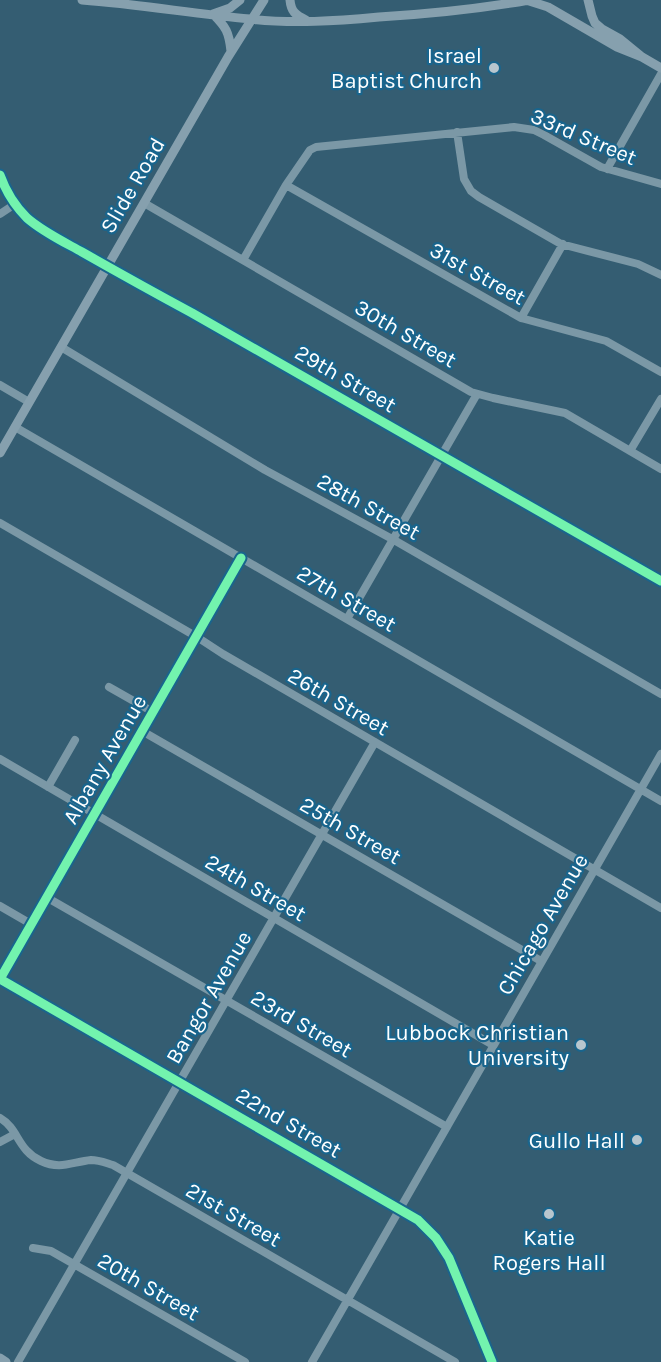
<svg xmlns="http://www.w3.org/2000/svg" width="661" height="1362" viewBox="0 0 661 1362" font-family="Karla,sans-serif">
	<rect width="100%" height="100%" fill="#345d72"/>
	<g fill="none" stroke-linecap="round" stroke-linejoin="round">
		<path stroke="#7b98a6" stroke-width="8" d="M457 132 464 179 471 191 479 197 561 244 638 264 661 275
			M607 169 661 74
			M0 175C6 192 15 206 27 218 43 232 64 242 82 252 119 273 155 293 192 313L661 581
			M286 185 521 318 606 341 661 372
			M144 203 471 392 493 398 565 413 661 469
			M0 214 15 204
			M243 260 286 185 310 150 316 147 514 127 534 130 544 135 601 167 661 184
			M521 318 563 244
			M61 347 265 470 394 540 661 694
			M0 385 29 402
			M15 427 661 801
			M630 451 661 399
			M0 523 197 637 223 654 661 908
			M241 558 0 979 418 1220 436 1238 449 1258 492 1362
			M347 619 477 394
			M109 687 153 712
			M142 731 541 961
			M0 759 493 1045
			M48 787 75 740
			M46 897 447 1127
			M0 906 31 924
			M0 1118C19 1129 17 1150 41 1161 60 1170 72 1162 91 1160 99 1160 106 1163 113 1165L455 1362
			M0 1142 15 1134
			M33 1248 51 1251 245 1362
			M18 1362 375 742
			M312 1362 661 754"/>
		<path stroke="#86a0ae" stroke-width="9" d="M82 0C138 4 194 14 250 19 293 24 336 21 379 17 429 14 479 9 529 0
			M290 0C291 11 295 15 306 20
			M526 0 548 7 617 47 642 57
			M588 0 592 16 595 23 602 29 620 39 642 57 661 68
			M231 51C229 32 226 27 213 14L230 8 240 0
			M0 453 228 57 264 0
			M0 1358 6 1362"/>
		<defs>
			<path id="cycleway" d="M0 175C6 192 15 206 27 218 43 232 64 242 82 252 119 273 155 293 192 313L661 581
				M241 558 0 979 418 1220 436 1238 449 1258 492 1362"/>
		</defs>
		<use href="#cycleway" stroke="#19658d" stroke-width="13"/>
		<use href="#cycleway" stroke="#73f3ae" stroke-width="9"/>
	</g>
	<g fill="#b8c6ce" stroke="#19658d" stroke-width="2">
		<circle cx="494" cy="68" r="6"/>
		<circle cx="581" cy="1045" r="6"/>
		<circle cx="637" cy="1140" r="6"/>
		<circle cx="549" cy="1214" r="6"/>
	</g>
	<g text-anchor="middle" stroke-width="4.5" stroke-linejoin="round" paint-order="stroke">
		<g font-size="22" fill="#fff" stroke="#19658d" text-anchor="end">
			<text x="482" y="63">Israel<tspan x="482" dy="25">Baptist Church</tspan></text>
			<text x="569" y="1040">Lubbock Christian<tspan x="569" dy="25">University</tspan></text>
			<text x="625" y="1148">Gullo Hall</text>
			<text x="549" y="1245" text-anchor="middle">Katie<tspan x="549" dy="25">Rogers Hall</tspan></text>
		</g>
		<g font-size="22" fill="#fff" stroke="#19658d">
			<text transform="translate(584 136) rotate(23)" y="8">33rd Street</text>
			<text transform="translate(132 185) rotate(-60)" y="8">Slide Road</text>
			<text transform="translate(478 273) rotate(29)" y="8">31st Street</text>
			<text transform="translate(406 333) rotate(30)" y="8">30th Street</text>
			<text transform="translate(346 378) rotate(30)" y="8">29th Street</text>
			<text transform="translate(369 506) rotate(29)" y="8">28th Street</text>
			<text transform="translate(347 598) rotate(30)" y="8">27th Street</text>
			<text transform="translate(339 701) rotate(30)" y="8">26th Street</text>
			<text transform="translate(104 759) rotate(-60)" y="8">Albany Avenue</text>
			<text transform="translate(351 830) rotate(30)" y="8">25th Street</text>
			<text transform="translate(256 887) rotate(30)" y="8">24th Street</text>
			<text transform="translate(542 924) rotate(-60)" y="8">Chicago Avenue</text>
			<text transform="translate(208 997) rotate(-60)" y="8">Bangor Avenue</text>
			<text transform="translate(302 1023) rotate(30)" y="8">23rd Street</text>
			<text transform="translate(289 1122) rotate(30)" y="8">22nd Street</text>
			<text transform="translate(234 1214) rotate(30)" y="8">21st Street</text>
			<text transform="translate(149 1286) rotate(30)" y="8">20th Street</text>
		</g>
	</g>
</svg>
